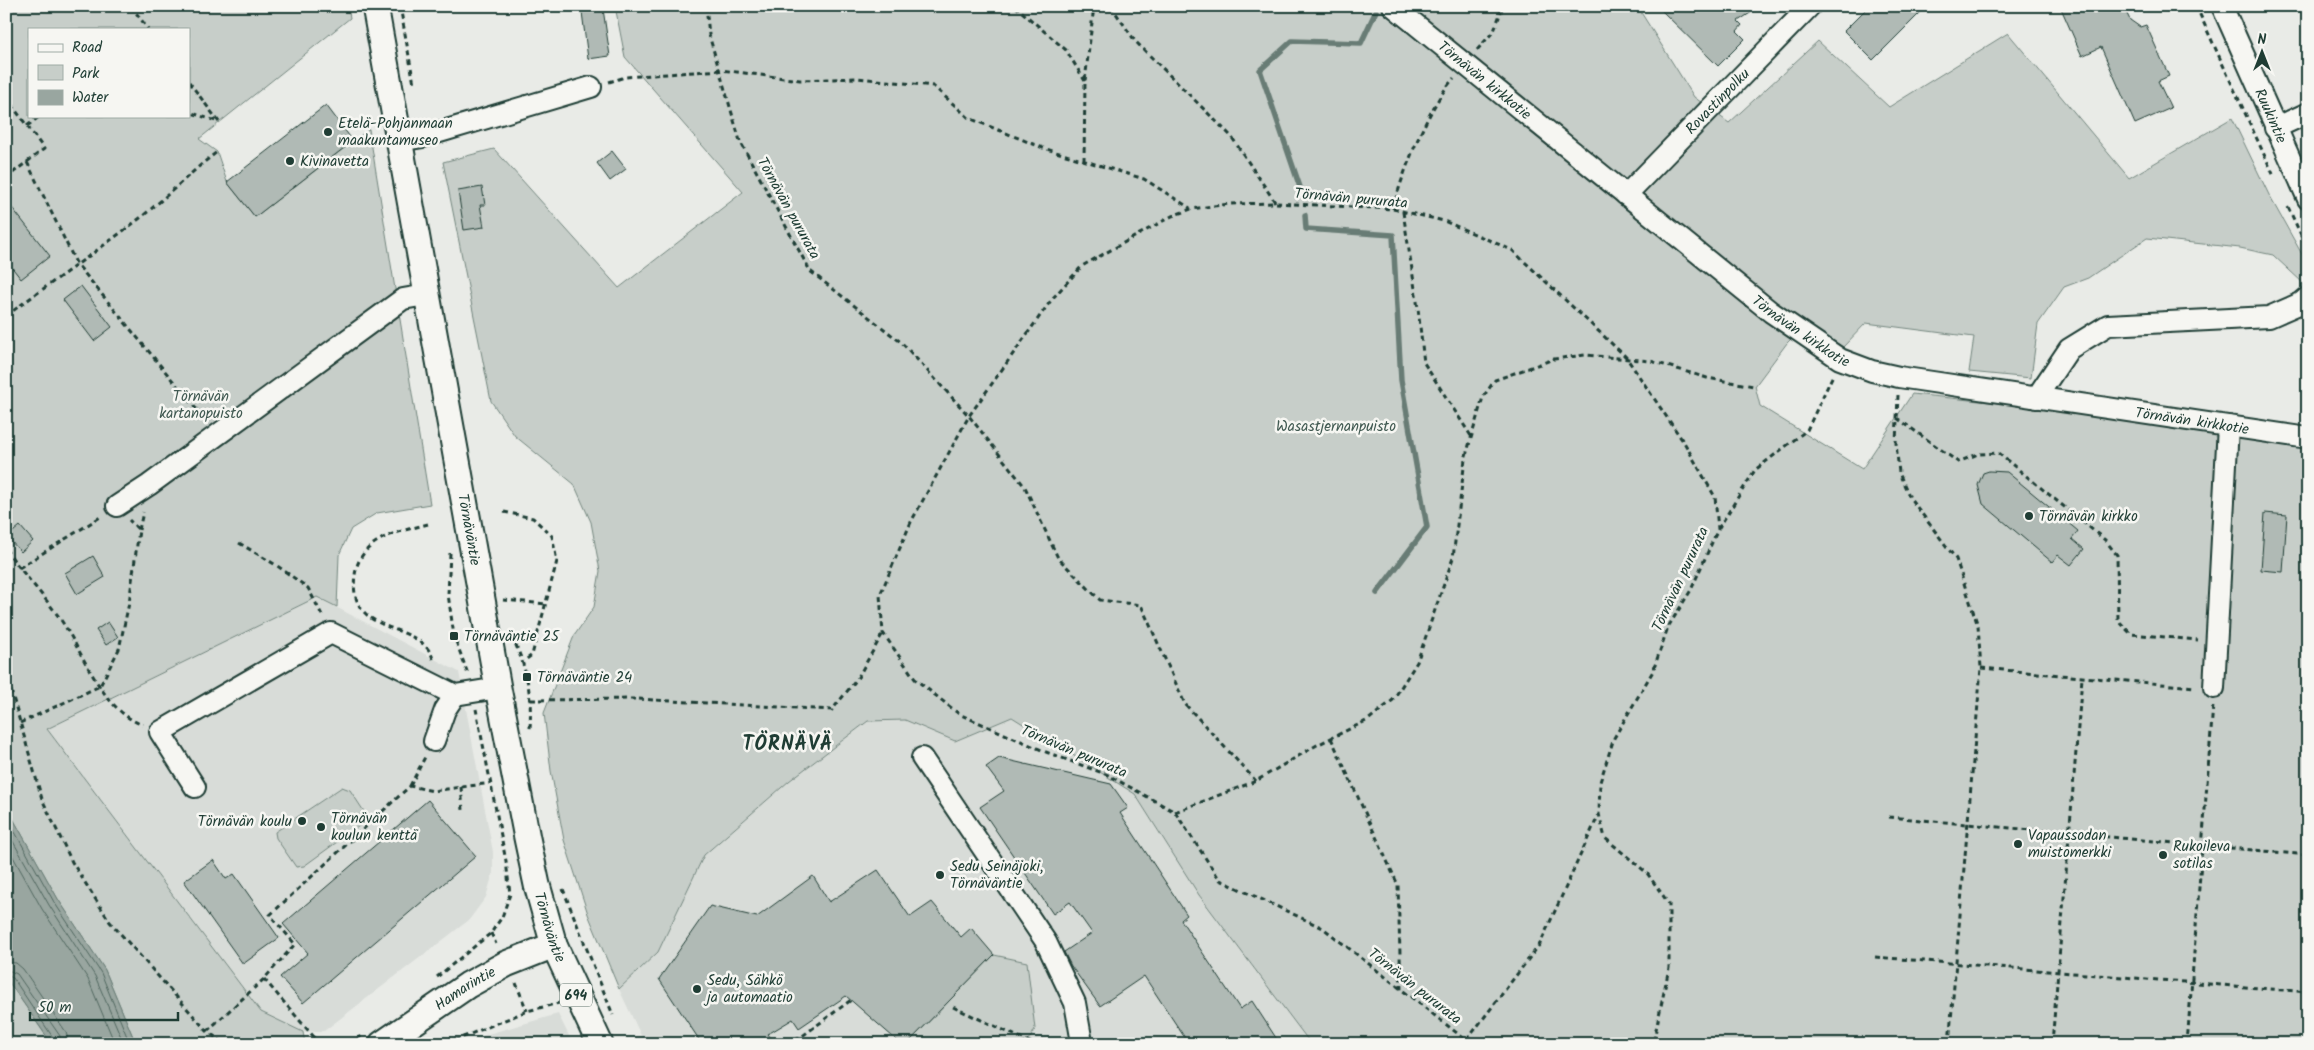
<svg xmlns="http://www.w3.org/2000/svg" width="2314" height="1050" viewBox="0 0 2314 1050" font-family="Kalam,sans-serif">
	<rect width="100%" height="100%" fill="#e9ebe7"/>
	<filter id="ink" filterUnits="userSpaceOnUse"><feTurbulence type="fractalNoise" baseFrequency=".02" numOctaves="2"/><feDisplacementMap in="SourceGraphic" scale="10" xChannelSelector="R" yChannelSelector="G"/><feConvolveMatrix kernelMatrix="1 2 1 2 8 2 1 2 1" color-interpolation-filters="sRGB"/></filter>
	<g filter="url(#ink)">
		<path fill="#d8dcd8" d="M317 597 459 672 493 852V873L486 897 469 920 324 1031 303 1032 261 1012 47 729Z
			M1012 717 1135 794 1199 895 1311 1044H645L619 989 658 952 704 855 789 781 868 721 905 720 955 741Z
			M558 1014 573 1044H463L488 1034Z"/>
		<path fill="#c7cec9" stroke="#73867e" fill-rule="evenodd" d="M6 6H348L350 18 199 139 217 152 227 182 255 217 369 129 430 504 377 513 351 529 339 555 337 607 317 597 47 729 261 1012 303 1032 305 1044H136L105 970 58 899 6 806ZM29 29H189V116H29Z
			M615 6H1637L1694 97 1729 123 1818 41 1889 107 2008 33 2129 178 2232 118 2270 197 2308 265V280L2303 283 2273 255 2240 248 2147 238 2088 278 2064 287 2038 324 2031 378 1969 372 1974 337 1866 323 1843 347 1806 324 1787 343 1755 386 1760 406 1862 469 1912 394 2065 410 2308 448V1044H1311L1199 895 1135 794 1012 717 955 741 905 720 868 721 789 781 704 855 658 952 619 989 588 914 564 840 551 771 544 713 574 636 594 607 600 571 591 522 574 484 515 436 491 401 443 162 494 149 619 288 743 192 625 57Z
			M342 787 350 790 367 816 366 821 304 866 296 867 276 838 275 832Z
			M994 955 1027 962 1035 1029 1031 1037 1021 1044H907Z
			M6 978 51 1043 52 1044H6Z"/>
		<path fill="#99a6a0" stroke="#687c75" d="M6 806 58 899 105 970 136 1044H52L6 978Z"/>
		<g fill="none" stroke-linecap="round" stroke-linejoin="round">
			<path stroke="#50675f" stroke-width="1" d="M6 816 54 902 101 973 130 1044
				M6 829 49 905 95 976 124 1044
				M6 844 42 909 88 979 115 1044
				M6 962 16 963 23 969 66 1032 69 1044
				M6 969 17 974 60 1036 62 1044
				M6 975 13 978 54 1039 55 1044"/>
			<path stroke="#687c75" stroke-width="5.5" d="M1302 193 1260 70 1292 41 1361 43 1376 11
				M1305 215 1306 229 1393 235 1401 380 1427 527 1377 593"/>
		</g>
		<path fill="#b0bab5" stroke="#1f3d34" d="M1657 6H1761L1738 21 1742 25 1737 31 1745 39 1718 66Z
			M1869 6H1927L1873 60 1844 31Z
			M2060 6H2123L2130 20 2140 27 2146 25 2169 76 2158 81 2171 108 2135 124 2101 47 2082 56Z
			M603 9 610 56 588 59 582 12Z
			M326 105 353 141 255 217 227 182Z
			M612 151 626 169 610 181 597 163Z
			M482 187 485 205H480L484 227 464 230 458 191Z
			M6 200 50 256 21 279 6 260Z
			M81 286 112 327 94 341 63 300Z
			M1989 471 2007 472 2078 531 2072 539 2084 549 2071 565 2058 555 2052 562 1983 504 1978 485 1983 473Z
			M2265 513 2287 515 2283 572 2261 570Z
			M20 526 33 541 21 552 7 537Z
			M93 556 105 577 77 594 65 573Z
			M108 622 118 637 106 645 96 630Z
			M999 758 1111 784 1128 808 1120 813 1187 915 1181 920 1240 1009 1252 1001 1280 1044H1189L1144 976 1100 1006 1071 966 1064 952 1092 933 1070 902 1053 914 980 807 1004 791 986 767Z
			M428 800 476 856 303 1003 280 977 308 953 283 924Z
			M213 860 226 879 234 874 279 938 243 964 184 881Z
			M878 870 910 917 932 902 961 937 971 928 994 955 907 1044H901L846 996 799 1028 793 1019 768 1034 771 1038 763 1044H702L659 979 710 906 757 917 813 876 829 902Z"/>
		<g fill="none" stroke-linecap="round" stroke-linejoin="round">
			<defs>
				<g id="minor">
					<path id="s1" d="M1393 6 1771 312 1840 359 1872 371 1899 377 2308 438"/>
					<path id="s2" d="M2222 6 2308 199"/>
					<path d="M2275 128 2308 113"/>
					<path d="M399 141 423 137 591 87"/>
					<path id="s3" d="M1626 195 1810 6"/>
					<path d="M2036 398 2069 349 2108 325 2269 317 2301 303 2308 297"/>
					<path d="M117 506 149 485 403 299 426 295"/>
					<path d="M2214 688 2228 426"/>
					<path d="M434 741 445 710 455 695"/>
					<path d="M922 758 1046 942 1075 1003 1081 1037"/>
					<path d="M195 787 160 732 331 633 455 695 498 688"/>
				</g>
				<g id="major">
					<path id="s4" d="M375 6 498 688 527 838 537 885 554 945 600 1044"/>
					<path id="s5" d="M382 1044 468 985 506 964 554 945"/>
				</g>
			</defs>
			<use href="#minor" stroke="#1f3d34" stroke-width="24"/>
			<use href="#major" stroke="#1f3d34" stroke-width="29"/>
			<path stroke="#1f3d34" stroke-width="3" stroke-dasharray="5 4" stroke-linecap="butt" d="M131 6 148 29
				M400 6 414 84
				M706 6 709 35 740 141 810 271 902 343 969 416 1025 487 1058 558 1100 600 1141 605 1185 704 1256 781
				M1015 6 1066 50 1085 81
				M1111 6 1135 41 1231 136 1275 202
				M2196 6 2273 174
				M1477 50 1494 31 1503 6
				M189 82 219 122 189 112
				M609 82 625 77 721 70 800 80 858 78 933 86 969 118 1043 148 1144 179 1190 208
				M6 97 44 149 6 178
				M27 126 40 116
				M1084 161 1085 81 1094 6
				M27 162 76 263 206 421
				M2288 207 2308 250
				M1393 209C1403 171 1428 107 1454 78
				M1403 212 1418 308 1424 363 1471 436
				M6 316C49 284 93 254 135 222 164 200 188 174 217 152
				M1898 395 1896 443 1899 473 1910 498 1956 559 1978 626 1981 668 1949 1044
				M1897 418 1958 462 1978 454 1998 453 2105 540 2117 555 2118 620 2131 634 2198 640
				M504 512 533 518 552 536 557 561 532 655 524 661
				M428 524C398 532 360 538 355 575 346 641 426 618 434 663
				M1718 529 1755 470 1807 430 1833 375
				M139 530 143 512
				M239 543 276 565 308 588 323 617
				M6 549C21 572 40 591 56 613 82 647 100 710 143 725
				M450 553 448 594 454 636 468 674
				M19 568 102 516
				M503 600 547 604
				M512 636C527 669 532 693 530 729
				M1981 668 2195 687
				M6 673 42 799 72 862 110 922 207 1031 225 1044
				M531 700 637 699 832 710 857 679 883 633
				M20 723 100 686 119 649 129 603 139 530 129 520
				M1331 738 1398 885 1401 990
				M410 786 425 757
				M461 787 463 810
				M1175 812 1256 781 1317 745 1368 720 1393 700 1417 662 1453 558 1465 459 1483 397 1495 380 1554 359 1585 355 1651 361 1707 378 1754 386
				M1889 817 2308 855
				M563 889 613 1015
				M491 933 496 944
				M1875 957 2308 992
				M437 977 491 933 502 917 510 894 506 861 476 709
				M264 979 320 1044
				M516 983 527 1011
				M953 1007 1034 1044
				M207 1031 264 979 295 944 270 915 410 786 433 791 491 783
				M1467 1040 1540 944 1599 814
				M351 1044 361 1036
				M446 1044 527 1011 559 1003
				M787 1044 801 1037 851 1000
				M1471 1044 1323 928 1220 880 1175 812 1108 775 1046 752 959 714 915 679 883 633 880 595 911 522 969 416 1052 299 1082 266 1172 216 1191 209 1229 204 1276 203 1393 209 1444 221 1512 250 1626 357 1685 444 1715 497 1718 529 1691 590 1668 627 1653 671 1614 738 1600 782 1599 814 1605 838 1647 873 1669 904V968L1653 1044
				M2052 1044 2082 678
				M2187 1044 2213 705"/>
			<use href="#minor" stroke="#f6f6f2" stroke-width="20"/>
			<use href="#major" stroke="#f6f6f2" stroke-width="25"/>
		</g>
	</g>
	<g fill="#1f3d34" stroke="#f6f6f2" stroke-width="2">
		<circle cx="328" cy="132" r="5"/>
		<circle cx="290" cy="161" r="5"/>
		<circle cx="2029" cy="516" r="5"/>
		<rect x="449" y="631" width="10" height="10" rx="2.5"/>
		<rect x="522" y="672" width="10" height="10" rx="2.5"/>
		<circle cx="302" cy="821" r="5"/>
		<circle cx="321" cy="827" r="5"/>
		<circle cx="2018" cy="844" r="5"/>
		<circle cx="2163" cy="855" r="5"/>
		<circle cx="940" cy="875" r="5"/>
		<circle cx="697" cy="989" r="5"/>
	</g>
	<g text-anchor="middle" stroke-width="5" stroke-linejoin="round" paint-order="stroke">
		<rect fill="#f6f6f2" stroke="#60746d" stroke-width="1" x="560" y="983.5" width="32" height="23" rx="4"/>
		<g font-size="14" font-weight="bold" fill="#1f3d34">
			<text x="576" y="1000">694</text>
		</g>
		<g font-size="15" fill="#1f3d34" stroke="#f6f6f2">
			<text dy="5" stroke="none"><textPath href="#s1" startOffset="118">Törnävän kirkkotie</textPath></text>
			<text dy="5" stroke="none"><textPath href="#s3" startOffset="131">Rovastinpolku</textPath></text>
			<text dy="5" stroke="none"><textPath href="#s2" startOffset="120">Ruukintie</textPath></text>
			<text transform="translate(1351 198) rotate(5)" y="5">Törnävän pururata</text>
			<text transform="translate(789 208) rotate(61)" y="5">Törnävän pururata</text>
			<text dy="5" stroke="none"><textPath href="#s1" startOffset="522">Törnävän kirkkotie</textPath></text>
			<text dy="5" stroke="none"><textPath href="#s1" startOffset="928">Törnävän kirkkotie</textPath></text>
			<text dy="5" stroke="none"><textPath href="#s4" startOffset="532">Törnäväntie</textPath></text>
			<text transform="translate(1680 579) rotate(-65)" y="5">Törnävän pururata</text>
			<text transform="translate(1074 751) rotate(23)" y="5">Törnävän pururata</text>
			<text dy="5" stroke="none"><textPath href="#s4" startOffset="938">Törnäväntie</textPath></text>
			<text transform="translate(1415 986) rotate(38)" y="5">Törnävän pururata</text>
			<text dy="5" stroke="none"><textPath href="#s5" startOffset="100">Hamarintie</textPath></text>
		</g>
		<g font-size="15" fill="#1f3d34" stroke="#f6f6f2" text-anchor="start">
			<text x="338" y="128">Etelä-Pohjanmaan<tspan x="338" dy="17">maakuntamuseo</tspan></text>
			<text x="300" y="166">Kivinavetta</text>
			<text x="2039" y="521">Törnävän kirkko</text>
			<text x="464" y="641">Törnäväntie 25</text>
			<text x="537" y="682">Törnäväntie 24</text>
			<text x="331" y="823">Törnävän<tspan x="331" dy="17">koulun kenttä</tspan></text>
			<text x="292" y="826" text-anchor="end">Törnävän koulu</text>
			<text x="2028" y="840">Vapaussodan<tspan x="2028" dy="17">muistomerkki</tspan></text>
			<text x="2173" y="851">Rukoileva<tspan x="2173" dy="17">sotilas</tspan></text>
			<text x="950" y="871">Sedu Seinäjoki,<tspan x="950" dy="17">Törnäväntie</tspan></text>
			<text x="707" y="985">Sedu, Sähkö<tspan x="707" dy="17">ja automaatio</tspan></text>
		</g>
		<g font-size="15" fill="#415a52" stroke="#f6f6f2">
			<text x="201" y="401">Törnävän<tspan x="201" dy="17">kartanopuisto</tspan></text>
			<text x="1336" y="431">Wasastjernanpuisto</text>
		</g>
		<g font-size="20" font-weight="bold" letter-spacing="1" fill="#1f3d34" stroke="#f6f6f2">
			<text x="788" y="750">TÖRNÄVÄ</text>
		</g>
	</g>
	<rect width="2314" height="1050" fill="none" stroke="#f6f6f2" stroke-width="25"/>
	<rect x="12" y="12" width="2289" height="1025" fill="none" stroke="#1f3d34" stroke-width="2" filter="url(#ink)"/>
	<rect x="28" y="28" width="162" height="90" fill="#f6f6f2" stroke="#a0aca6"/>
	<rect x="38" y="44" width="25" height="8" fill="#f6f6f2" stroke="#a0aca6"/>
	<text x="72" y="52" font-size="15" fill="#1f3d34">Road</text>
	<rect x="38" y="65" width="25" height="15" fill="#c7cec9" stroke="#a0aca6"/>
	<text x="72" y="78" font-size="15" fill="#1f3d34">Park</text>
	<rect x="38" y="90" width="25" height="15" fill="#99a6a0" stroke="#a0aca6"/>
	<text x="72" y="102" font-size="15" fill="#1f3d34">Water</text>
	<g transform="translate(2262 52)" stroke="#f6f6f2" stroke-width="4" paint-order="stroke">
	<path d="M0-4L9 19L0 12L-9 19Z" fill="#1f3d34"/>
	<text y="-8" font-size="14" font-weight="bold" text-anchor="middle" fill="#1f3d34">N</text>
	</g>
	<path d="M30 1012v8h148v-8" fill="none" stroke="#1f3d34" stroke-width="2.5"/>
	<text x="38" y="1012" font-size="15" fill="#1f3d34" stroke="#f6f6f2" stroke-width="4" paint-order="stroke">50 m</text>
</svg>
